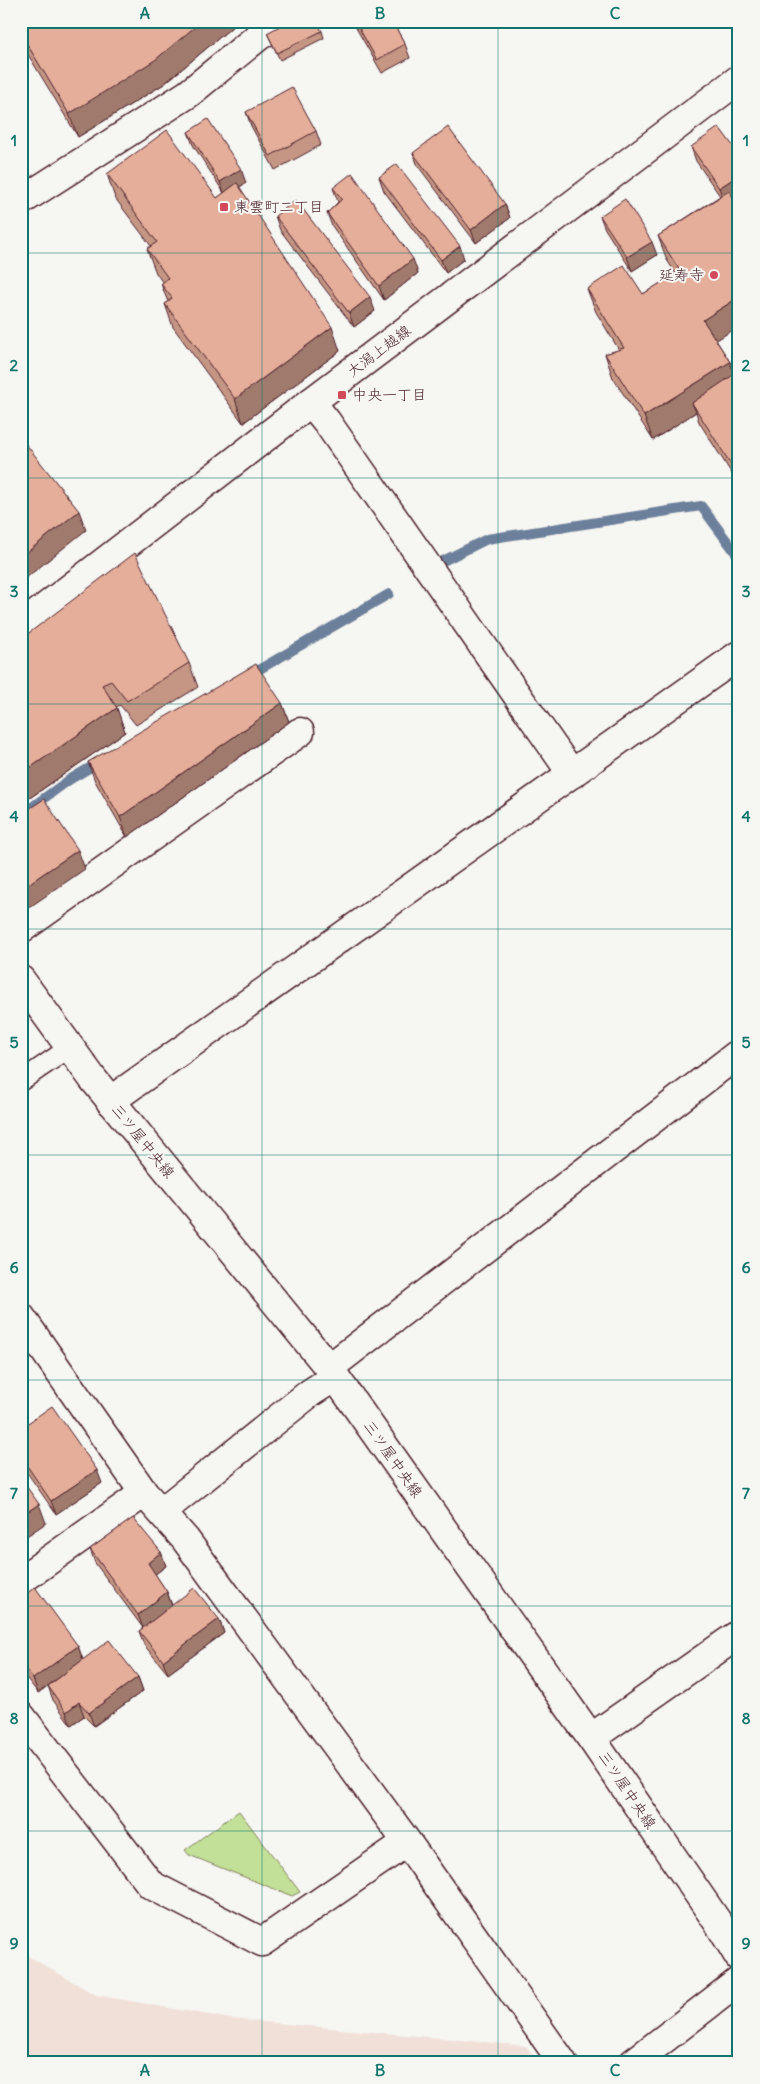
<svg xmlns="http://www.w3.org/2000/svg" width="760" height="2084" viewBox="0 0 760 2084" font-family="Delius,'Klee One',sans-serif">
	<rect width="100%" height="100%" fill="#f6f6f2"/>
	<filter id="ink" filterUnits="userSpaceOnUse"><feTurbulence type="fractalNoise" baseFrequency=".02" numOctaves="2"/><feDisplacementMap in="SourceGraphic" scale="10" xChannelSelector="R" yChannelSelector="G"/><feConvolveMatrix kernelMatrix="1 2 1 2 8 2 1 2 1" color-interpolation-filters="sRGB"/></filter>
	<g filter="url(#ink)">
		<path fill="#f1e0d8" d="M21 1952 96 1995 231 2019 526 2046 539 2063H21Z"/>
		<path fill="#c2e097" stroke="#868061" d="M239 1811 300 1892 292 1896 189 1855 185 1850Z"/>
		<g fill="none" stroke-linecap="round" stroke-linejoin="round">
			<path stroke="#6d809b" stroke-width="10" d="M433 566 487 539 701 506 739 557
				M248 676 389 594
				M21 815 69 780 101 761"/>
			<defs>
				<path id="lane" d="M21 1081 69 1048"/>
				<path id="street" d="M21 201 188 94 259 36 284 21
					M311 402 327 422 572 774
					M21 929 300 732
					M110 1101 739 655
					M21 1317 144 1493 185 1539 407 1842 563 2063
					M329 1368 739 1053
					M161 1512 310 1393 335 1377
					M21 1580 144 1493
					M21 1716 151 1885 262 1942 407 1842
					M591 1738 739 1634"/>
				<path id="secondary" d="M21 626 311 402 739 79
					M21 980 93 1079 329 1368 591 1738 719 1924 739 1957
					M633 2063 739 1981"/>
			</defs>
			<use href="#lane" stroke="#4a1f2b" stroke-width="22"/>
			<use href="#street" stroke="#4a1f2b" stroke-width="31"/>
			<use href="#secondary" stroke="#4a1f2b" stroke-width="31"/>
			<use href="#lane" stroke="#f6f6f2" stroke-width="19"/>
			<use href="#street" stroke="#f6f6f2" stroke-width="28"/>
			<use href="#secondary" stroke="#f6f6f2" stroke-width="28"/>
		</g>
		<path fill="#c59684" stroke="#4a1f2b" d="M21 21 238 22 164 84 78 137 21 43Z
			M352 21H392L405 44 410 58 382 73Z
			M322 31 324 38 280 60 267 33Z
			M246 112 316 131 321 145 275 170 251 126Z
			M188 132 246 183 239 187 340 351 243 423 173 327 165 304 168 302 161 284 163 283 156 273 147 249 151 246 115 198 107 174 217 198 224 193 193 145Z
			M691 147 739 154V192L732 196 739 206V326L716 340 730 362 734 374 739 371V485L699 422 696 412 653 440 613 378 605 354 619 350 596 312 587 289 643 294 676 274 667 260 658 236 720 196 696 161Z
			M413 153 505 204 510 218 476 243 418 166Z
			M379 177 464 259 446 273 384 191Z
			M333 188 418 273 384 300 332 226 327 213 338 202Z
			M275 216 375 311 354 327 280 230Z
			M600 216 657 255 632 271 605 229Z
			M21 639 189 663 198 687 136 725 120 705 116 707 125 732 21 804Z
			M282 703 289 722 127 837 95 781 88 762Z
			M21 1428 102 1483 56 1514 21 1464Z
			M90 1549 161 1552 166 1566 155 1574 167 1592 172 1605 219 1619 224 1633 168 1674 144 1645 139 1631 143 1628 95 1563Z
			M21 1598 78 1646 83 1660 138 1677 143 1691 94 1726 84 1716 71 1725 53 1700 48 1686 57 1679 38 1693 21 1671Z"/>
		<path fill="#a07a6c" stroke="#4a1f2b" d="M202 21 238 22 164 84 78 137 69 114Z
			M241 169 246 183 225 196 220 182Z
			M739 175V192L724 202 719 188Z
			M505 204 510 218 476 243 471 230Z
			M652 242 657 255 632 271 627 257Z
			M460 246 464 259 446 273 441 260Z
			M413 259 418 273 384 300 379 286Z
			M370 297 375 311 354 327 349 313Z
			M739 297V326L712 343 703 320Z
			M332 327 340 351 243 423 235 399Z
			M730 362 738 385 692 403 696 412 653 440 644 416Z
			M79 511 86 530 21 582V557Z
			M282 703 289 722 127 837 120 817Z
			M117 708 125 732 21 804V774Z
			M78 850 85 869 21 913V889Z
			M97 1470 102 1483 56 1514 51 1501Z
			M39 1504 46 1523 21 1540V1516Z
			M161 1552 166 1566 153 1576 148 1563Z
			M167 1592 172 1606 143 1628 138 1615Z
			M219 1619 224 1633 168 1674 163 1661Z
			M78 1646 83 1660 38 1693 33 1679Z
			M138 1677 143 1691 94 1726 89 1713Z
			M79 1702 84 1716 71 1725 66 1712Z"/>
		<path fill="#e5ae9a" stroke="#4a1f2b" d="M21 21H202L155 60 69 114 21 34Z
			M289 21H316L322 31 277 53 267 33Z
			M355 21H392L405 44 377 60Z
			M292 87 316 131 270 156 246 112Z
			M208 119 241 169 220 182 188 132Z
			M448 127 505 204 471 230 413 153Z
			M719 127 739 154V175L719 188 691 147Z
			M167 130 217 198 237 183 332 327 235 399 165 304 172 298 161 284 168 278 147 249 157 242 107 174Z
			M397 164 460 246 441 260 379 177Z
			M352 173 413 259 379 286 327 213 342 199 333 188Z
			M729 191 739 206V297L703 320 730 362 644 416 605 354 624 348 587 289 624 265 643 294 680 271 658 236Z
			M625 199 652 242 627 257 600 216Z
			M296 200 370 297 349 313 275 216Z
			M739 371V477L692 403Z
			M21 438 79 511 21 557Z
			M135 553 189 663 127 701 111 681 102 685 117 708 21 774V639Z
			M256 664 282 703 120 817 88 762Z
			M44 799 78 850 21 889V814Z
			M52 1406 97 1470 51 1501 21 1457V1428Z
			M21 1479 39 1504 21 1516Z
			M133 1518 161 1552 148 1563 167 1592 138 1615 90 1549Z
			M35 1587 78 1646 33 1679 21 1664V1598Z
			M194 1588 219 1619 163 1661 139 1631Z
			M109 1640 138 1677 89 1713 79 1702 66 1712 48 1686Z"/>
	</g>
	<path fill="none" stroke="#0f766e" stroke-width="1" stroke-opacity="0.55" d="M262 21V2063M498 21V2063M21 253H739M21 478H739M21 704H739M21 929H739M21 1155H739M21 1380H739M21 1606H739M21 1831H739"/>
	<g fill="#d1495b" stroke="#f6f6f2" stroke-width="2">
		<rect x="219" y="202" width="10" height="10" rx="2.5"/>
		<circle cx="714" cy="275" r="5"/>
		<rect x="337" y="390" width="10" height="10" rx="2.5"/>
	</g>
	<g text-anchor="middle" stroke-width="4" stroke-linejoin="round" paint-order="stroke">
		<g font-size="15" fill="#4a1f2b" stroke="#f6f6f2" text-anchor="start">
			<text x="234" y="212">東雲町二丁目</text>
			<text x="704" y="280" text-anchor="end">延寿寺</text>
			<text x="352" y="400">中央一丁目</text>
		</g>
		<g font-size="15" fill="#4a1f2b" stroke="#f6f6f2">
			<text transform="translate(379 351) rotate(-37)" y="5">大潟上越線</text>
			<text transform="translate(143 1141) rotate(51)" y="5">三ツ屋中央線</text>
			<text transform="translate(393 1459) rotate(55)" y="5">三ツ屋中央線</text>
			<text transform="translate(627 1790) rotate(56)" y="5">三ツ屋中央線</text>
		</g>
	</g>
	<rect width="760" height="2084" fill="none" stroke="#f6f6f2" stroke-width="55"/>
	<rect x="28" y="28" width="704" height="2028" fill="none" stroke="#0f766e" stroke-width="2"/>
	<g font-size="16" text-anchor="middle" font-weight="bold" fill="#0f766e">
		<text x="145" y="19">A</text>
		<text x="380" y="19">B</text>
		<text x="615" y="19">C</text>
		<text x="14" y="146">1</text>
		<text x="746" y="146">1</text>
		<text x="14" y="371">2</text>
		<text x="746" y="371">2</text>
		<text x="14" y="597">3</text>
		<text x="746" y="597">3</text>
		<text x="14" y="822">4</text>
		<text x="746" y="822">4</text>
		<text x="14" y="1048">5</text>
		<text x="746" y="1048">5</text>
		<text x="14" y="1273">6</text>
		<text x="746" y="1273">6</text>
		<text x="14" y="1499">7</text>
		<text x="746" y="1499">7</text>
		<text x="14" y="1724">8</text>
		<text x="746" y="1724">8</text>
		<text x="14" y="1949">9</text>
		<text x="746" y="1949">9</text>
		<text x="145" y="2076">A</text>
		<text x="380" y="2076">B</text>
		<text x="615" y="2076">C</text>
	</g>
</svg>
